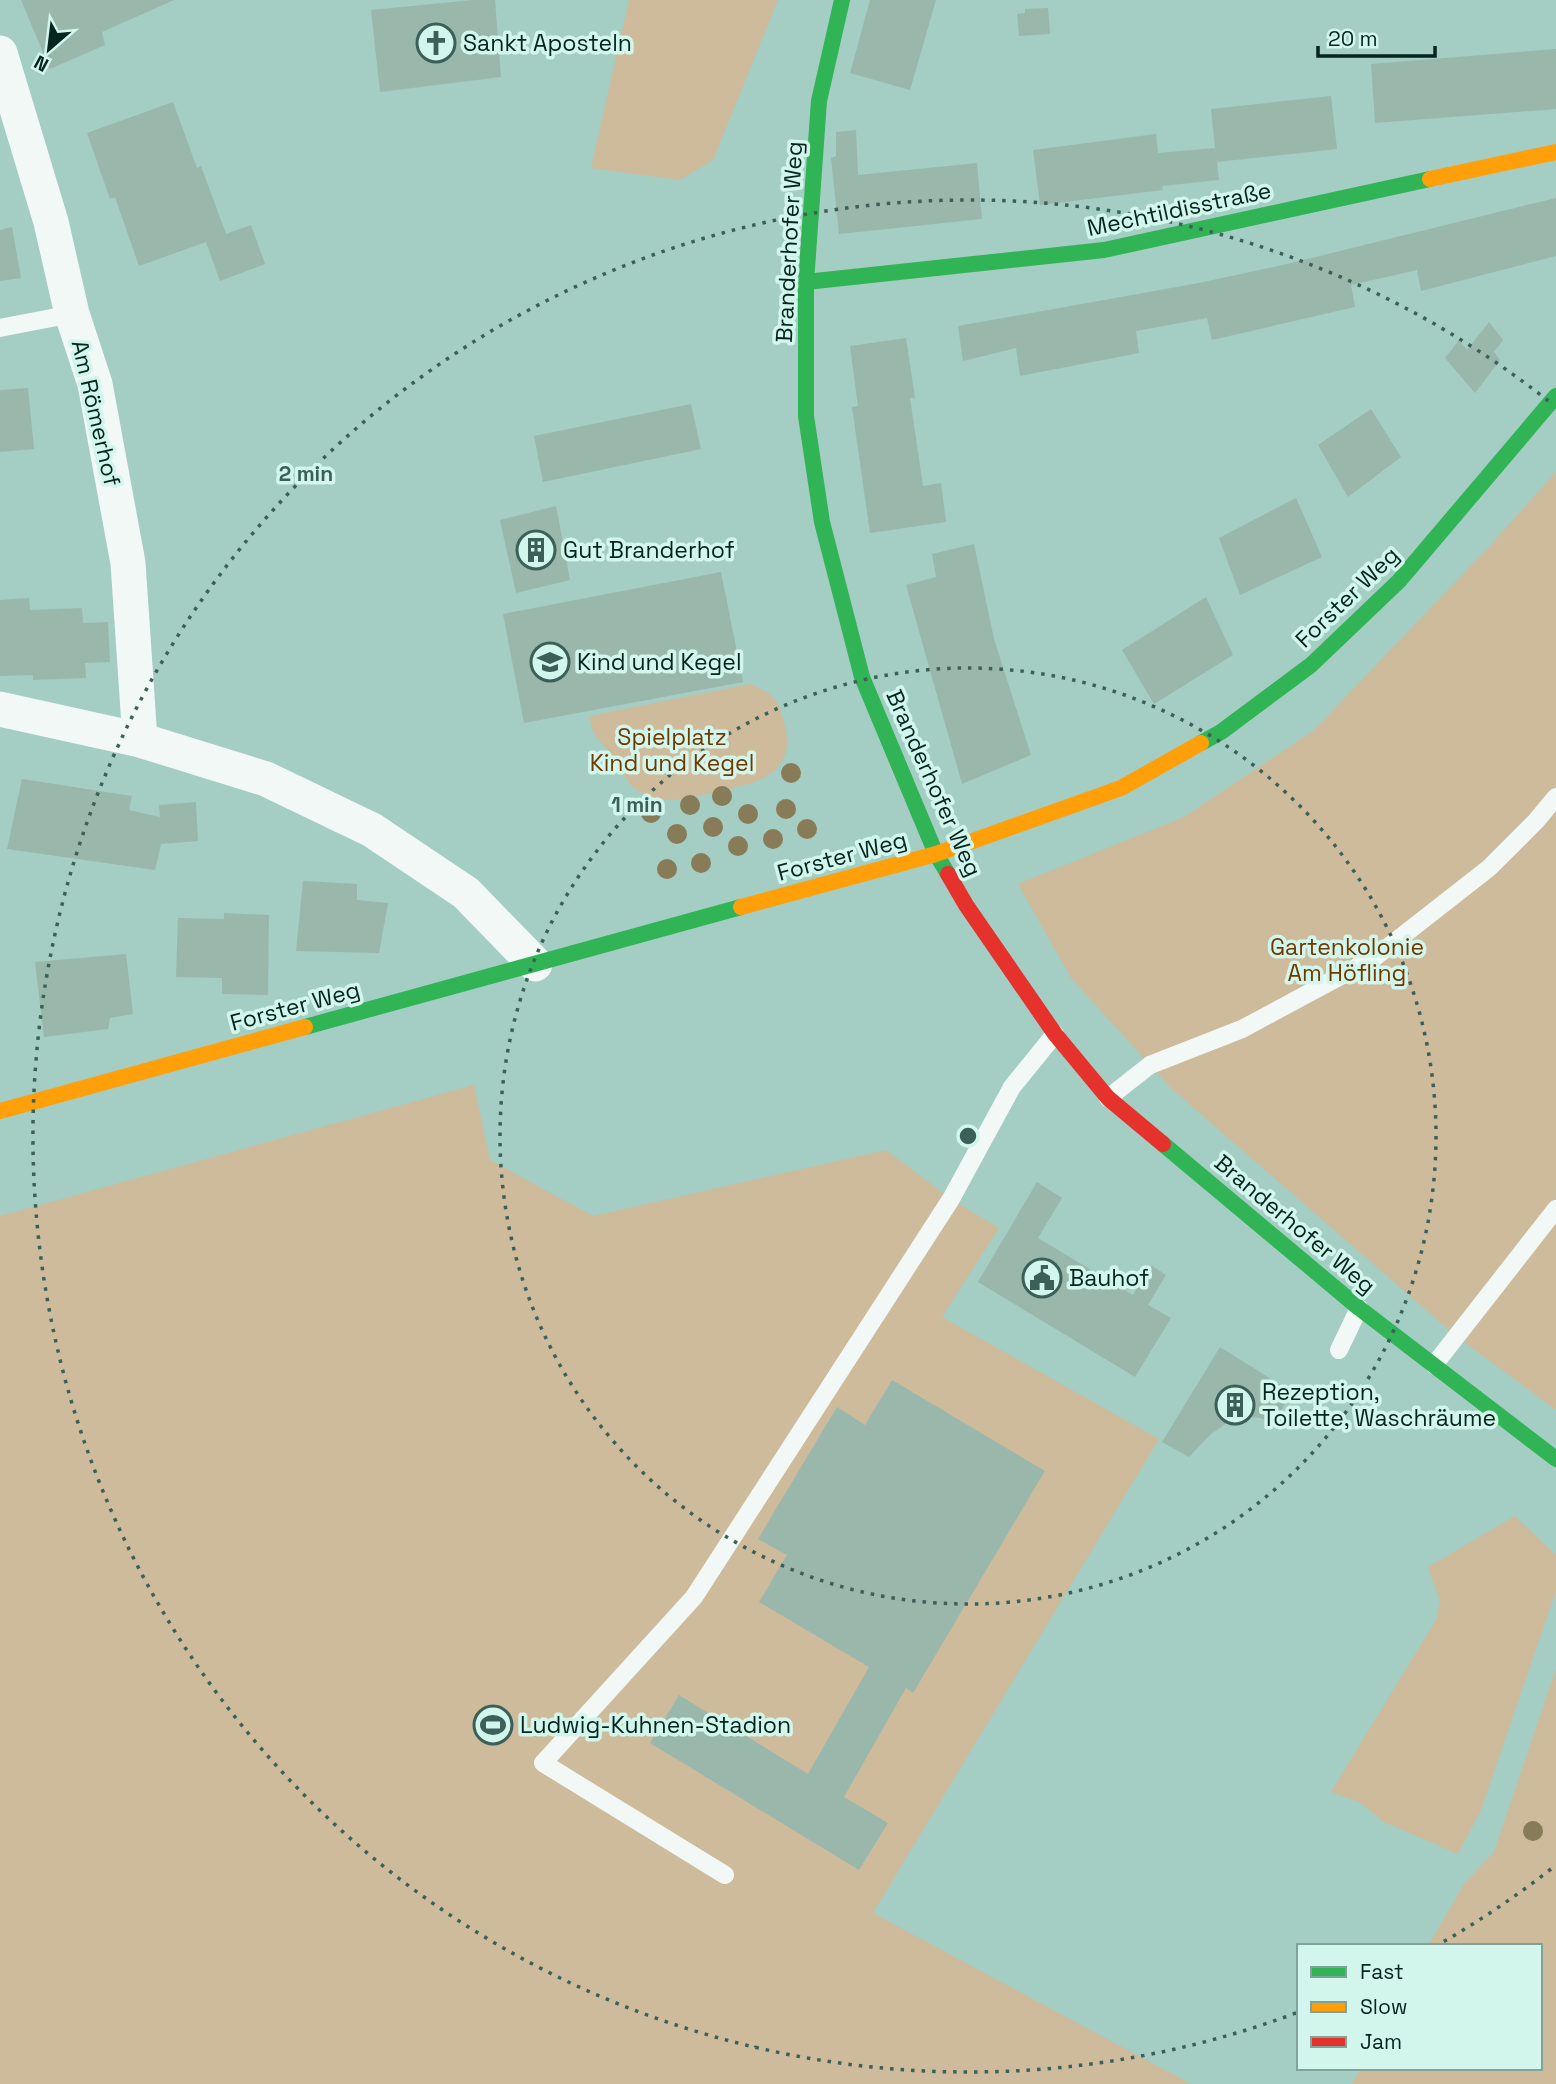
<svg xmlns="http://www.w3.org/2000/svg" width="1556" height="2084" viewBox="0 0 1556 2084" font-family="'Space Grotesk',sans-serif">
	<rect width="100%" height="100%" fill="#a4cdc3"/>
	<path fill="#cdbb9c" d="M629 0H778L713 160 680 180 591 168Z
		M1556 472V1410L1456 1336 1171 1088 1071 978 1018 884 1184 817 1313 731 1487 549Z
		M750 684C776 695 778 698 785 726 789 744 789 754 775 770 771 774 763 779 757 781 746 786 679 801 668 800 658 800 646 796 638 791 626 783 621 768 613 756 602 741 590 737 590 716Z
		M474 1085 490 1160 593 1216 886 1150 951 1199 999 1228 942 1317 1159 1439 873 1913 1191 2084H0V1216Z
		M1515 1516 1556 1555V1591L1481 1810 1458 1854 1384 1822 1359 1802 1331 1792 1436 1620 1440 1601 1428 1567Z
		M1556 1669V2084H1352L1361 2068H1540V1946H1428L1464 1884 1494 1852Z"/>
	<path fill="#9ab7ac" d="M21 0H174L102 32 105 45 50 69Z
		M473 0H495L501 77 380 92 371 10Z
		M870 0H936L910 90 850 73Z
		M1048 8 1050 34 1019 36 1017 14 1025 13V9Z
		M1556 49V109L1375 123 1371 64Z
		M1331 96 1337 149 1217 162 1219 180 1162 186 1163 190 1040 205 1033 150 1156 134 1158 153 1215 148 1211 109Z
		M173 102 197 168 201 166 226 234 251 225 265 264 220 281 206 242 139 266 115 197 110 199 87 133Z
		M856 130 858 175 977 163 982 219 839 234 831 158 836 156V132Z
		M1556 198V256L1421 291 1417 270 1351 285 1355 307 1212 340 1207 318 1136 331 1139 353 1020 376 1016 348 963 361 958 326 1199 283 1287 264Z
		M12 227 21 278 0 281V230Z
		M1489 322 1503 340 1494 352 1500 360 1475 393 1445 358 1459 340 1467 350Z
		M906 338 915 398H910L923 486 941 483 946 522 870 533 852 407 858 406 850 346Z
		M28 388 34 449 0 452V390Z
		M691 404 701 449 543 482 534 436Z
		M1371 409 1401 457 1348 497 1318 445Z
		M1296 498 1322 557 1240 595 1219 538Z
		M556 506 570 580 516 593 500 520Z
		M974 544 994 639 1031 755 962 784 906 585 936 577 932 554Z
		M721 572 743 682 524 723 503 614Z
		M1206 597 1233 655 1154 704 1122 650Z
		M29 598 30 610 82 608 83 623 108 622 110 662 85 663 86 678 33 680V675L0 676V600Z
		M22 779 132 796 129 810 160 817 159 805 196 802 198 841 161 844 155 870 7 849Z
		M303 881 357 884V900L388 903 379 953 296 951Z
		M224 913 269 915 268 995 222 994V978L176 977 178 918 224 919Z
		M126 954 133 1014 110 1018 108 1029 44 1037 35 962Z
		M1037 1182 1062 1198 1038 1238 1133 1295 1151 1265 1166 1275 1148 1305 1171 1318 1135 1377 978 1282Z
		M1220 1347 1292 1392 1273 1424 1261 1418 1244 1417 1227 1423 1211 1434 1189 1457 1162 1442Z
		M892 1380 1045 1471 913 1693 906 1688 844 1797 888 1823 859 1870 650 1743 679 1695 808 1774 869 1667 759 1602 787 1555 758 1539 837 1407 865 1425Z"/>
	<g fill="none" stroke-linecap="round" stroke-linejoin="round">
		<path stroke="#f1f8f6" stroke-width="18" d="M0 328 72 314
			M1108 1098 1150 1065 1242 1029 1374 958 1489 868 1536 821 1556 797
			M1339 1350 1359 1308
			M1434 1365 1556 1209
			M725 1875 543 1763 694 1597 951 1199 1012 1087 1055 1034"/>
		<path stroke="#f1f8f6" stroke-width="35" d="M0 53 51 222 72 314 95 384 128 563 140 740
			M0 709 140 740 266 779 372 830 466 893 535 964"/>
		<path stroke="#30b455" stroke-width="16" d="M842 0 819 101 806 282V416L822 522 862 677 936 854 948 874
			M806 282 1104 250 1430 179
			M1201 743 1221 732 1311 665 1399 581 1556 396
			M305 1027 741 907
			M1163 1144 1359 1308 1556 1459"/>
		<path stroke="#ff9f0a" stroke-width="16" d="M1430 179 1556 152
			M741 907 936 854 1121 788 1201 743
			M0 1111 305 1027"/>
		<path stroke="#e5322d" stroke-width="16" d="M948 874 966 905 1055 1034 1108 1098 1163 1144"/>
	</g>
	<g fill="#877b58">
		<circle cx="791" cy="773" r="10"/>
		<circle cx="722" cy="796" r="10"/>
		<circle cx="690" cy="805" r="10"/>
		<circle cx="786" cy="809" r="10"/>
		<circle cx="651" cy="813" r="10"/>
		<circle cx="748" cy="814" r="10"/>
		<circle cx="713" cy="827" r="10"/>
		<circle cx="807" cy="829" r="10"/>
		<circle cx="677" cy="834" r="10"/>
		<circle cx="773" cy="839" r="10"/>
		<circle cx="738" cy="846" r="10"/>
		<circle cx="701" cy="863" r="10"/>
		<circle cx="667" cy="869" r="10"/>
		<circle cx="1533" cy="1831" r="10"/>
	</g>
	<g fill="none" stroke="#3c6058" stroke-width="3.5" stroke-dasharray="3.5 7">
		<circle cx="968" cy="1136" r="468"/>
		<path d="M1551 1869A936 936 0 0 1 1443 1942M1296 2013A936 936 0 1 1 1551 403"/>
	</g>
	<defs>
		<symbol id="church-ring" viewBox="-11 -11 22 22"><circle r="9.5" fill="#d2f6ec" stroke="#3c6058" stroke-width="1.5"/><path d="M-1.2-6h2.4v3.5h3.3v2.4h-3.3V6h-2.4V-.1h-3.3v-2.4h3.3Z" fill="#3c6058"/></symbol>
		<symbol id="building-ring" viewBox="-11 -11 22 22"><circle r="9.5" fill="#d2f6ec" stroke="#3c6058" stroke-width="1.5"/><path d="M-4-6H4V6H1V3H-1V6H-4ZM-2.5-4.3h1.7v1.8h-1.7ZM.8-4.3h1.7v1.8H.8ZM-2.5-1h1.7V.8h-1.7ZM.8-1h1.7V.8H.8Z" fill="#3c6058"/></symbol>
		<symbol id="school-ring" viewBox="-11 -11 22 22"><circle r="9.5" fill="#d2f6ec" stroke="#3c6058" stroke-width="1.5"/><path d="M0-5L7-2L0 1L-7-2ZM-4 1L0 2.5L4 1V4Q0 6-4 4Z" fill="#3c6058"/></symbol>
		<symbol id="civic-ring" viewBox="-11 -11 22 22"><circle r="9.5" fill="#d2f6ec" stroke="#3c6058" stroke-width="1.5"/><path d="M-.6-6.5H3V-4.5H.6V-3L4-1V1h2V6H-6V1h2V-1L-.6-3ZM-1.2 2.5V6h2.4V2.5Z" fill="#3c6058"/></symbol>
		<symbol id="stadium-ring" viewBox="-11 -11 22 22"><circle r="9.5" fill="#d2f6ec" stroke="#3c6058" stroke-width="1.5"/><path d="M0-5a6.5 5 0 1 0 0 10a6.5 5 0 1 0 0-10ZM-3.5-1.8h7v3.6h-7Z" fill="#3c6058"/></symbol>
	</defs>
	<g fill-rule="evenodd">
		<use href="#church-ring" x="414" y="21" width="44" height="44"/>
		<use href="#building-ring" x="514" y="528" width="44" height="44"/>
		<use href="#school-ring" x="528" y="640" width="44" height="44"/>
		<use href="#civic-ring" x="1020" y="1256" width="44" height="44"/>
		<use href="#building-ring" x="1213" y="1383" width="44" height="44"/>
		<use href="#stadium-ring" x="471" y="1703" width="44" height="44"/>
	</g>
	<g text-anchor="middle" stroke-width="7" stroke-linejoin="round" paint-order="stroke">
		<g font-size="23" fill="#04251e" stroke="#d2f6ec" text-anchor="start">
			<text x="463" y="51">Sankt Aposteln</text>
			<text x="563" y="558">Gut Branderhof</text>
			<text x="577" y="670">Kind und Kegel</text>
			<text x="1069" y="1286">Bauhof</text>
			<text x="1262" y="1400">Rezeption,<tspan x="1262" dy="26">Toilette, Waschräume</tspan></text>
			<text x="520" y="1733">Ludwig-Kuhnen-Stadion</text>
		</g>
		<g font-size="23" fill="#04251e" stroke="#d2f6ec">
			<text transform="translate(1179 209) rotate(-12)" y="8">Mechtildisstraße</text>
			<text transform="translate(789 242) rotate(-87)" y="8">Branderhofer Weg</text>
			<text transform="translate(96 413) rotate(77)" y="8">Am Römerhof</text>
			<text transform="translate(1347 597) rotate(-44)" y="8">Forster Weg</text>
			<text transform="translate(934 783) rotate(66)" y="8">Branderhofer Weg</text>
			<text transform="translate(842 856) rotate(-15)" y="8">Forster Weg</text>
			<text transform="translate(295 1006) rotate(-15)" y="8">Forster Weg</text>
			<text transform="translate(1295 1224) rotate(40)" y="8">Branderhofer Weg</text>
		</g>
		<g font-size="23" fill="#6f3800" stroke="#d2f6ec">
			<text x="672" y="745">Spielplatz<tspan x="672" dy="26">Kind und Kegel</tspan></text>
			<text x="1347" y="955">Gartenkolonie<tspan x="1347" dy="26">Am Höfling</tspan></text>
		</g>
	</g>
	<circle cx="968" cy="1136" r="10" fill="#3c6058" stroke="#d2f6ec" stroke-width="3.5"/>
	<g font-size="21" text-anchor="middle" font-weight="bold" fill="#3c6058" stroke="#d2f6ec" stroke-width="7" stroke-linejoin="round" paint-order="stroke">
		<text x="306" y="481">2 min</text>
		<text x="637" y="812">1 min</text>
	</g>
	<rect x="1297" y="1944" width="245" height="126" fill="#d2f6ec" stroke="#80a29a" stroke-width="2"/>
	<rect x="1311" y="1967" width="35" height="10" fill="#30b455" stroke="#80a29a" stroke-width="2"/>
	<text x="1360" y="1979" font-size="21" fill="#04251e">Fast</text>
	<rect x="1311" y="2002" width="35" height="10" fill="#ff9f0a" stroke="#80a29a" stroke-width="2"/>
	<text x="1360" y="2014" font-size="21" fill="#04251e">Slow</text>
	<rect x="1311" y="2037" width="35" height="10" fill="#e5322d" stroke="#80a29a" stroke-width="2"/>
	<text x="1360" y="2049" font-size="21" fill="#04251e">Jam</text>
	<g transform="translate(49 49) rotate(208)" stroke="#d2f6ec" stroke-width="5" paint-order="stroke">
	<path d="M0-5L12 26L0 18L-12 26Z" fill="#04251e"/>
	<text y="-10" font-size="19" font-weight="bold" text-anchor="middle" fill="#04251e">N</text>
	</g>
	<path d="M1318 46v10h117v-10" fill="none" stroke="#04251e" stroke-width="3.5"/>
	<text x="1328" y="46" font-size="21" fill="#04251e" stroke="#d2f6ec" stroke-width="5" paint-order="stroke">20 m</text>
</svg>
